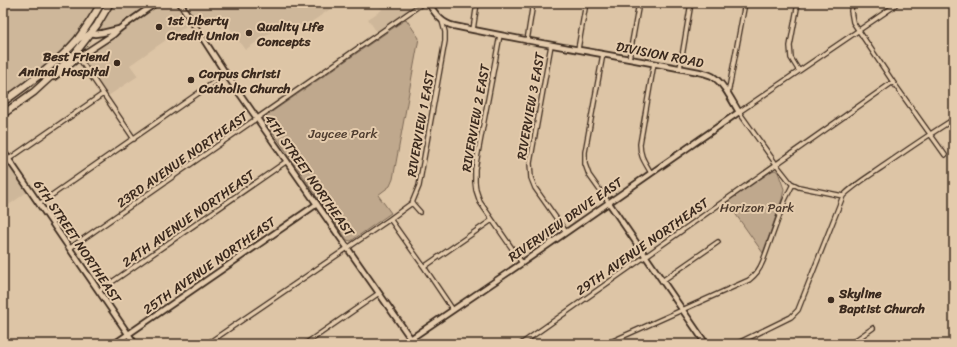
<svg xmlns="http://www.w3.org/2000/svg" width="957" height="347" viewBox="0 0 957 347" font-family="Sriracha,sans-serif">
	<rect width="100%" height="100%" fill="#ddc5a6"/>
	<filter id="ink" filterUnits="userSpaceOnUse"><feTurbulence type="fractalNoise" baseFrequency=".025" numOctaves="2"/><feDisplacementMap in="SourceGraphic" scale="8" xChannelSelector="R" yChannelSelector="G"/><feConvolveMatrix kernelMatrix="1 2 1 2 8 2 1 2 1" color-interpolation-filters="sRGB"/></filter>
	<g filter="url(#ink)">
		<path fill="#ceb79a" d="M3 3H100L66 51 3 102Z
			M110 3H156L119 29 91 33Z
			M164 3 176 4 189 24 130 65 138 76 105 98 82 64 87 55Z
			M180 3H339L294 34 286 22 245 50 220 14 197 29Z
			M378 3H423L378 34 368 19 382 10Z
			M3 151 30 190 3 209Z"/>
		<path fill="#bfa88d" stroke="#7d6956" d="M406 19 419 38 393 179 390 186 378 195 391 213 351 241 347 240 263 118Z
			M775 170 778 172 784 189 782 199 763 253 727 202 772 171Z"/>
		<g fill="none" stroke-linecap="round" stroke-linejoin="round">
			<defs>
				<path id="minor" d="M798 3 790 46 791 58 799 71
					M852 3 851 11 853 22 893 82 945 155
					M473 30 477 3
					M500 35 475 169V182L476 190 480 202 522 263
					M527 41 533 3
					M551 45 530 163 531 178 535 188 566 232
					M578 49 586 3
					M603 54 585 152V164L589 175 609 203
					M79 58 134 139
					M629 59 639 3
					M680 68 691 3
					M728 94 745 3
					M9 159 103 94
					M651 173C645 162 640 157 640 144L654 63
					M843 196 799 187 791 183 776 164 739 112 893 7 897 3
					M412 203 420 212
					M39 204 226 74
					M390 219 424 267 453 310
					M70 248 423 3
					M424 267 492 220
					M662 281 718 242
					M99 291 287 161
					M207 344 390 219 412 203 419 186 445 41V32L442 21
					M305 344 379 293
					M521 344 893 82
					M606 344 749 280C756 275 760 269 763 261L785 200 793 184
					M736 344 791 317 798 310 843 196C855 184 871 175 885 165 908 149 930 134 954 119
					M850 344 873 328"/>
				<path id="tertiary" d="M180 3 226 74 411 339
					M79 39 91 33 95 34 102 33 119 29
					M54 77 85 53 114 34 119 29 156 3
					M3 151 135 344
					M609 203 706 344
					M114 344 317 204
					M403 344 522 263 739 112C732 101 724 83 712 76 708 74 703 73 699 72 618 56 535 43 454 26 441 23 435 13 428 3"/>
				<path id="trunk" d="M3 102C29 84 56 64 77 40 86 28 94 16 101 3
					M3 114 34 92 73 56 97 25 110 3"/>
			</defs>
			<use href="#minor" stroke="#3b2a1e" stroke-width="6"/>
			<use href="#tertiary" stroke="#3b2a1e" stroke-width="8"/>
			<use href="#trunk" stroke="#3b2a1e" stroke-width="9"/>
			<use href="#minor" stroke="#e4cbac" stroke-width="3.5"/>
			<use href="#tertiary" stroke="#e4cbac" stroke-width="4.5"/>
			<use href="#trunk" stroke="#e4cbac" stroke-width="6"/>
		</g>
	</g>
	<g fill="#3b2a1e" stroke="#e4cbac" stroke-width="1.5">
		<circle cx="159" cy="27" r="4"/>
		<circle cx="249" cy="33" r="4"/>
		<circle cx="117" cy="63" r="4"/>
		<circle cx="191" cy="80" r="4"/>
		<circle cx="831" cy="300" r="4"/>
	</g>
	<g text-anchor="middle" stroke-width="4" stroke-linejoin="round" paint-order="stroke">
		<g font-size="13" font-weight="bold" fill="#3b2a1e" stroke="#e4cbac" text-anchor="start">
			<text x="167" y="25">1st Liberty<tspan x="167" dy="15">Credit Union</tspan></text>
			<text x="257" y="31">Quality Life<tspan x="257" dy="15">Concepts</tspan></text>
			<text x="109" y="61" text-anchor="end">Best Friend<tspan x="109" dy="15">Animal Hospital</tspan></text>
			<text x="199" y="78">Corpus Christi<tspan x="199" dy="15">Catholic Church</tspan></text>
			<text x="839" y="298">Skyline<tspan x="839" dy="15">Baptist Church</tspan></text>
		</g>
		<g font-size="13" fill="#3b2a1e" stroke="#e4cbac">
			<text transform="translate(660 54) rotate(11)" y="5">DIVISION ROAD</text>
			<text transform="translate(530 106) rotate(-80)" y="5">RIVERVIEW 3 EAST</text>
			<text transform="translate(475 118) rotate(-80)" y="5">RIVERVIEW 2 EAST</text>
			<text transform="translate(420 124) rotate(-80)" y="5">RIVERVIEW 1 EAST</text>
			<text transform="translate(182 159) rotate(-35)" y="5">23RD AVENUE NORTHEAST</text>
			<text transform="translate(310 175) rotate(55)" y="5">4TH STREET NORTHEAST</text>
			<text transform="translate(188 218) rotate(-35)" y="5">24TH AVENUE NORTHEAST</text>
			<text transform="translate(565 219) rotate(-35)" y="5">RIVERVIEW DRIVE EAST</text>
			<text transform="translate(78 241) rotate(56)" y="5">6TH STREET NORTHEAST</text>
			<text transform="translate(642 246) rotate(-35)" y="5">29TH AVENUE NORTHEAST</text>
			<text transform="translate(209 265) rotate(-35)" y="5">25TH AVENUE NORTHEAST</text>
		</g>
		<g font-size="13" fill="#4f3d2f" stroke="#e4cbac">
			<text x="343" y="138">Jaycee Park</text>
			<text x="757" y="212">Horizon Park</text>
		</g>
	</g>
	<rect width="957" height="347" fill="none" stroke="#e4cbac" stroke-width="16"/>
	<rect x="8" y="8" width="941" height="331" fill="none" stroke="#3b2a1e" stroke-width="1.5" filter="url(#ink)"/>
</svg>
